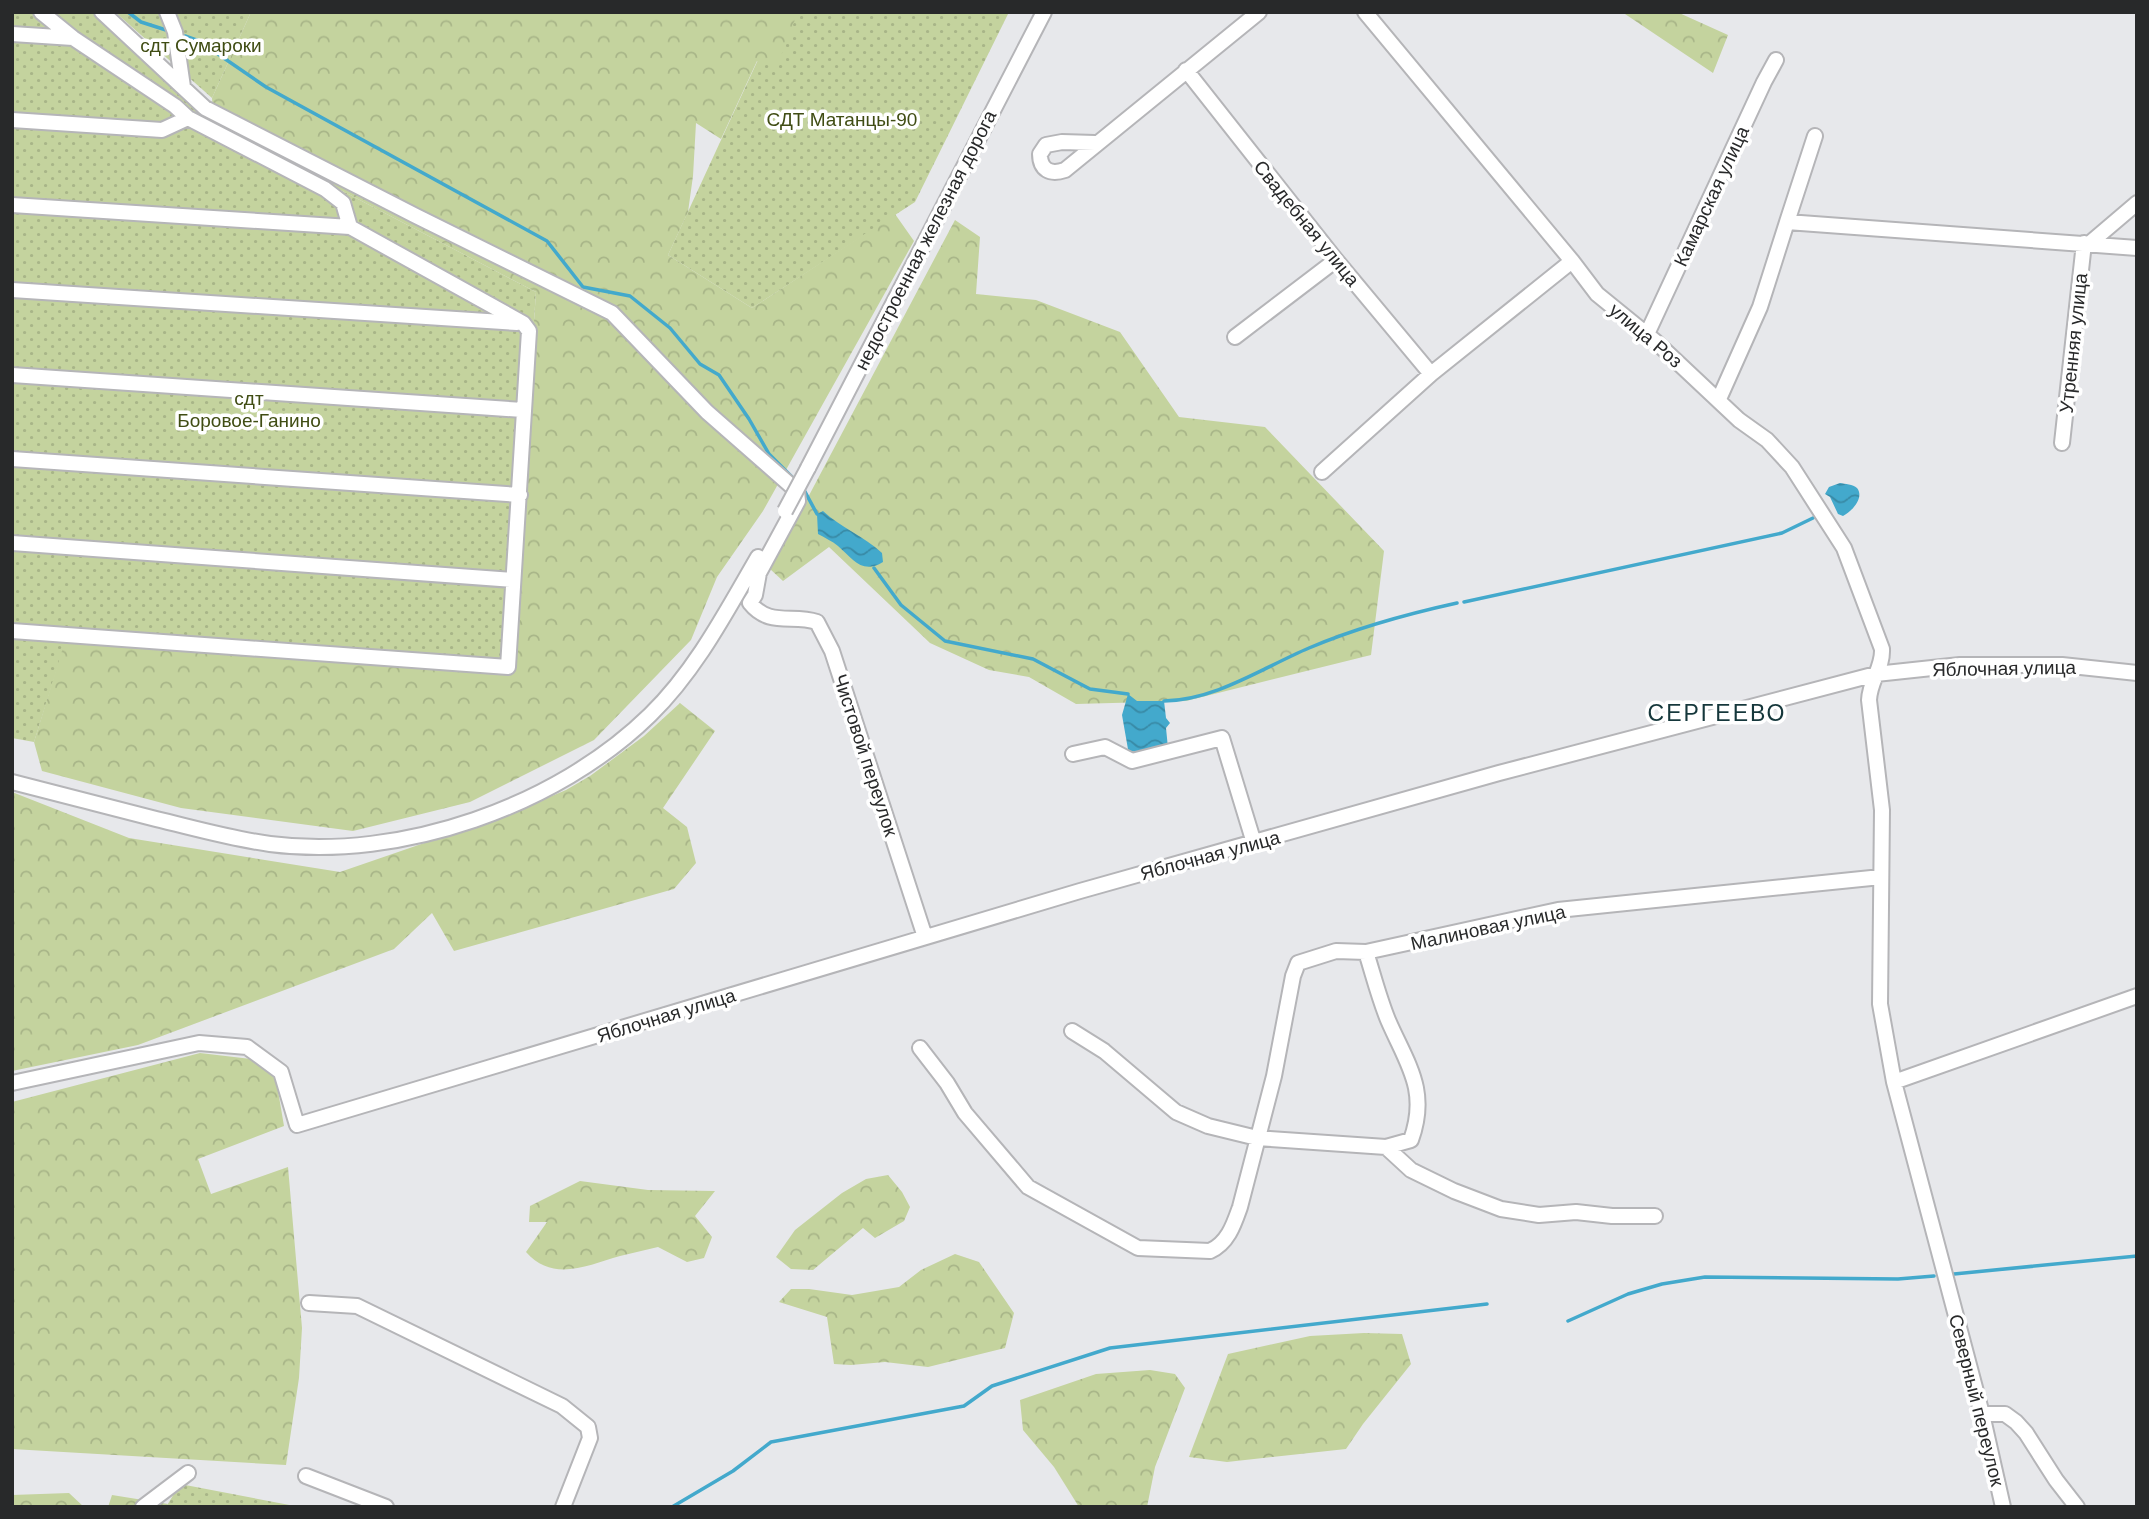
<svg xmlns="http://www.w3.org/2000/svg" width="2149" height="1519" viewBox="0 0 2149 1519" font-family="Helvetica,sans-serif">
	<defs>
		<pattern id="grass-dots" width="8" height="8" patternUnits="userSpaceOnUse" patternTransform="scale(1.75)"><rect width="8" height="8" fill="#c4d39e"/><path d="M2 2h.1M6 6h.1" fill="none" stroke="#a8b588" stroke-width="1.8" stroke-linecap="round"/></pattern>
		<pattern id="forest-crowns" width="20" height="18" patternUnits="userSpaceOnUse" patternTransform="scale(1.75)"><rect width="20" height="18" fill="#c4d39e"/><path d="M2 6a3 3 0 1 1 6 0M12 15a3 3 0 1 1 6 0" fill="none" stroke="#a8b588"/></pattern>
		<pattern id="water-waves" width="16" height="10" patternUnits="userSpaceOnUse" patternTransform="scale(1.75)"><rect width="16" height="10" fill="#43a9cc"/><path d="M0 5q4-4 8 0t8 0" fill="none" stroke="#388aa6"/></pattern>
	</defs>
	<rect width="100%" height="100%" fill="#e7e8eb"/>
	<path fill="url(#grass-dots)" d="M12 12H92L214 124 536 292 509 671 69 631 34 742 12 738Z
		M115 12H251L212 98Z
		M780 12H1009L915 202 752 308 668 255Z
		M180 1484 300 1507H166Z"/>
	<path fill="url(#forest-crowns)" d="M251 12H798L779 61H757L721 139 696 123 693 176 688 212 668 255 752 308 895 214 914 241 763 511 717 577 691 640 594 740 470 802 353 831 181 808 42 771 34 742 68 631 510 671 536 292 214 124 212 98Z
		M1622 12H1677L1728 35 1713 73Z
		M955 220 980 237 976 294 1036 300 1120 332 1179 417 1265 427 1384 551 1371 655 1186 701 1076 704 1029 677 989 670 930 643 829 547 783 581 770 569Z
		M680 703 715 731 663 808 687 827 696 863 674 889 454 951 432 913 394 949 138 1045 12 1071V792L129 838 340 872 514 812 566 790 590 776 644 736Z
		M200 1053 251 1059 276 1079 284 1126 198 1159 211 1194 288 1167 302 1328 299 1378 286 1465 12 1449V1102Z
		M888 1175 902 1192 910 1207 904 1221 875 1238 863 1228 813 1270 791 1269 776 1257 795 1230 842 1193 866 1179Z
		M580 1181 648 1190 715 1191 695 1216 712 1237 704 1258 687 1262 658 1247C645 1250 633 1253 620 1256 588 1265 553 1283 526 1252L547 1222H529L530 1206Z
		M955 1254 979 1262 1014 1313 1005 1348 928 1367 885 1362 851 1365 834 1364 827 1317 779 1302 791 1289H809L852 1295 899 1287 921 1270Z
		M1364 1333 1402 1334 1411 1364 1363 1424 1346 1449 1227 1462 1189 1457 1228 1354 1310 1336Z
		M1150 1370 1175 1374 1185 1388 1155 1467 1147 1507H1079L1054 1467 1023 1430 1020 1400 1096 1374Z
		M69 1493 84 1507H12V1495Z
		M112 1495 168 1504 166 1507H108Z"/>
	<path fill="url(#water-waves)" d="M1840 483C1845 484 1853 484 1857 488 1865 498 1851 512 1843 516L1838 514 1830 497 1825 494 1829 487Z
		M823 511C841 528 864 536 882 553L883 562C862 575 853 559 838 546 832 541 825 538 818 534L817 514Z
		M1128 694 1137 701H1164L1166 718 1170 723 1166 728 1168 748 1129 755 1122 715Z"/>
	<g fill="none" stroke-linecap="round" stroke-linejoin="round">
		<path stroke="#43a9cc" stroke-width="3.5" d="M128 12 141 22 166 30
			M185 36 199 41 266 87 547 241 583 287 630 296 670 328 700 364 719 375 749 419 769 454 795 480
			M803 488 817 514
			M874 568 901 605 945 641 1033 659 1090 689 1128 694
			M1464 602 1782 533 1813 518
			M1164 701C1216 700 1262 668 1309 648 1356 628 1407 614 1457 603
			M1954 1274 2137 1256
			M1568 1321 1628 1294 1662 1284 1705 1277 1898 1279 1934 1276
			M672 1507 733 1471 771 1442 964 1406 992 1386 1110 1348 1487 1304"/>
		<defs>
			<path id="minor" d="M41 12 73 38 175 106 188 118 325 189 343 203 350 227
				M102 12 205 108 416 216 612 313 707 412 797 491 798 501 759 573 755 595 750 603C769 627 792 614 817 622L832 651 925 937
				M167 12 175 32 183 87
				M1365 12 1572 261 1597 294 1656 342 1739 420 1767 440 1792 467 1844 548 1882 649C1883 668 1870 680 1869 700L1882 810 1880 1004 1894 1082 1982 1414 2003 1507
				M12 34 73 38
				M1186 70 1336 260 1431 374
				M12 120 162 130 188 118
				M1095 143 1062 142 1046 145 1040 154C1040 170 1050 175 1065 170L1259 12
				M12 205 350 227 523 323 529 331 508 667 12 631
				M1787 222 1815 136
				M2090 243 2137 203
				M12 290 517 323
				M1647 334 1764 82 1776 60
				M1235 337 1336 260
				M12 375 523 410
				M1719 399 1760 307 1787 222 2137 248
				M2062 443 2084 243
				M12 459 520 495
				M808 468 1044 12
				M1322 472 1431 374 1572 261
				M12 543 512 580
				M1073 754 1105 747 1132 761 1222 738 1254 843
				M12 782C60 794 108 807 156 819 194 828 232 839 270 844 401 861 557 806 650 715 696 670 726 612 758 557
				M1072 1031 1104 1051 1176 1112 1208 1126 1257 1138 1386 1147 1411 1140C1429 1090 1407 1064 1388 1020 1379 998 1373 974 1366 952
				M920 1048 947 1083 965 1113 1028 1187 1138 1248 1210 1251C1228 1243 1234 1224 1240 1207L1274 1076 1293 976 1298 963 1336 951 1366 952 1558 910 1881 877
				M1894 1082 2137 996
				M12 1083 199 1043 247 1047 281 1072 297 1125 1080 891 1499 773 1876 674 1960 665H2062L2137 673
				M1386 1147 1411 1170 1454 1191 1501 1209 1539 1215 1576 1212 1612 1216H1655
				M309 1303 357 1306 562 1406 588 1427 590 1438 563 1507
				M1982 1414H2005L2016 1422 2026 1433 2056 1480 2077 1507
				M306 1476 386 1507
				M143 1507 188 1473"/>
		</defs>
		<use href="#minor" stroke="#b5b5b8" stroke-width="18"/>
		<use href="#minor" stroke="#fff" stroke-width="14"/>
		<defs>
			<path id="minor-bridge" d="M785 511 808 468"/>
		</defs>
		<use href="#minor-bridge" stroke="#b5b5b8" stroke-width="18" stroke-linecap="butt"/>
		<use href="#minor-bridge" stroke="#fff" stroke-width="14"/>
	</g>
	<g text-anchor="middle" stroke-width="7" stroke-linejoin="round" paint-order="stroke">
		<g font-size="19" fill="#404d14" stroke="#fff">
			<text x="201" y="52">сдт Сумароки</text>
			<text x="842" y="126">СДТ Матанцы-90</text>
			<text x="249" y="405">сдт<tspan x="249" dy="22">Боровое-Ганино</tspan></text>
		</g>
		<g font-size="19" fill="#28292a" stroke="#fff">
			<text transform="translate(1711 196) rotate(-65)" y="7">Камарская улица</text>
			<text transform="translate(1307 223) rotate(51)" y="7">Свадебная улица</text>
			<text transform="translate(925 240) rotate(-63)" y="7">недостроенная железная дорога</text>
			<text transform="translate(1646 335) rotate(40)" y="7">улица Роз</text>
			<text transform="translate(2073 343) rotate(-84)" y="7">Утренняя улица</text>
			<text transform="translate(2004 668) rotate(-1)" y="7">Яблочная улица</text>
			<text transform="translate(866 755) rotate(72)" y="7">Чистовой переулок</text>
			<text transform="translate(1210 855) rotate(-15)" y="7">Яблочная улица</text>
			<text transform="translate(1488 927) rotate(-12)" y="7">Малиновая улица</text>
			<text transform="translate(666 1015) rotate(-17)" y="7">Яблочная улица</text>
			<text transform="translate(1977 1400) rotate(76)" y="7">Северный переулок</text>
		</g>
		<g font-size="23" letter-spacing="2" fill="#15373b" stroke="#fff">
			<text x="1717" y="721">СЕРГЕЕВО</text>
		</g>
	</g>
	<rect width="2149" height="1519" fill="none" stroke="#28292a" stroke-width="28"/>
</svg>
